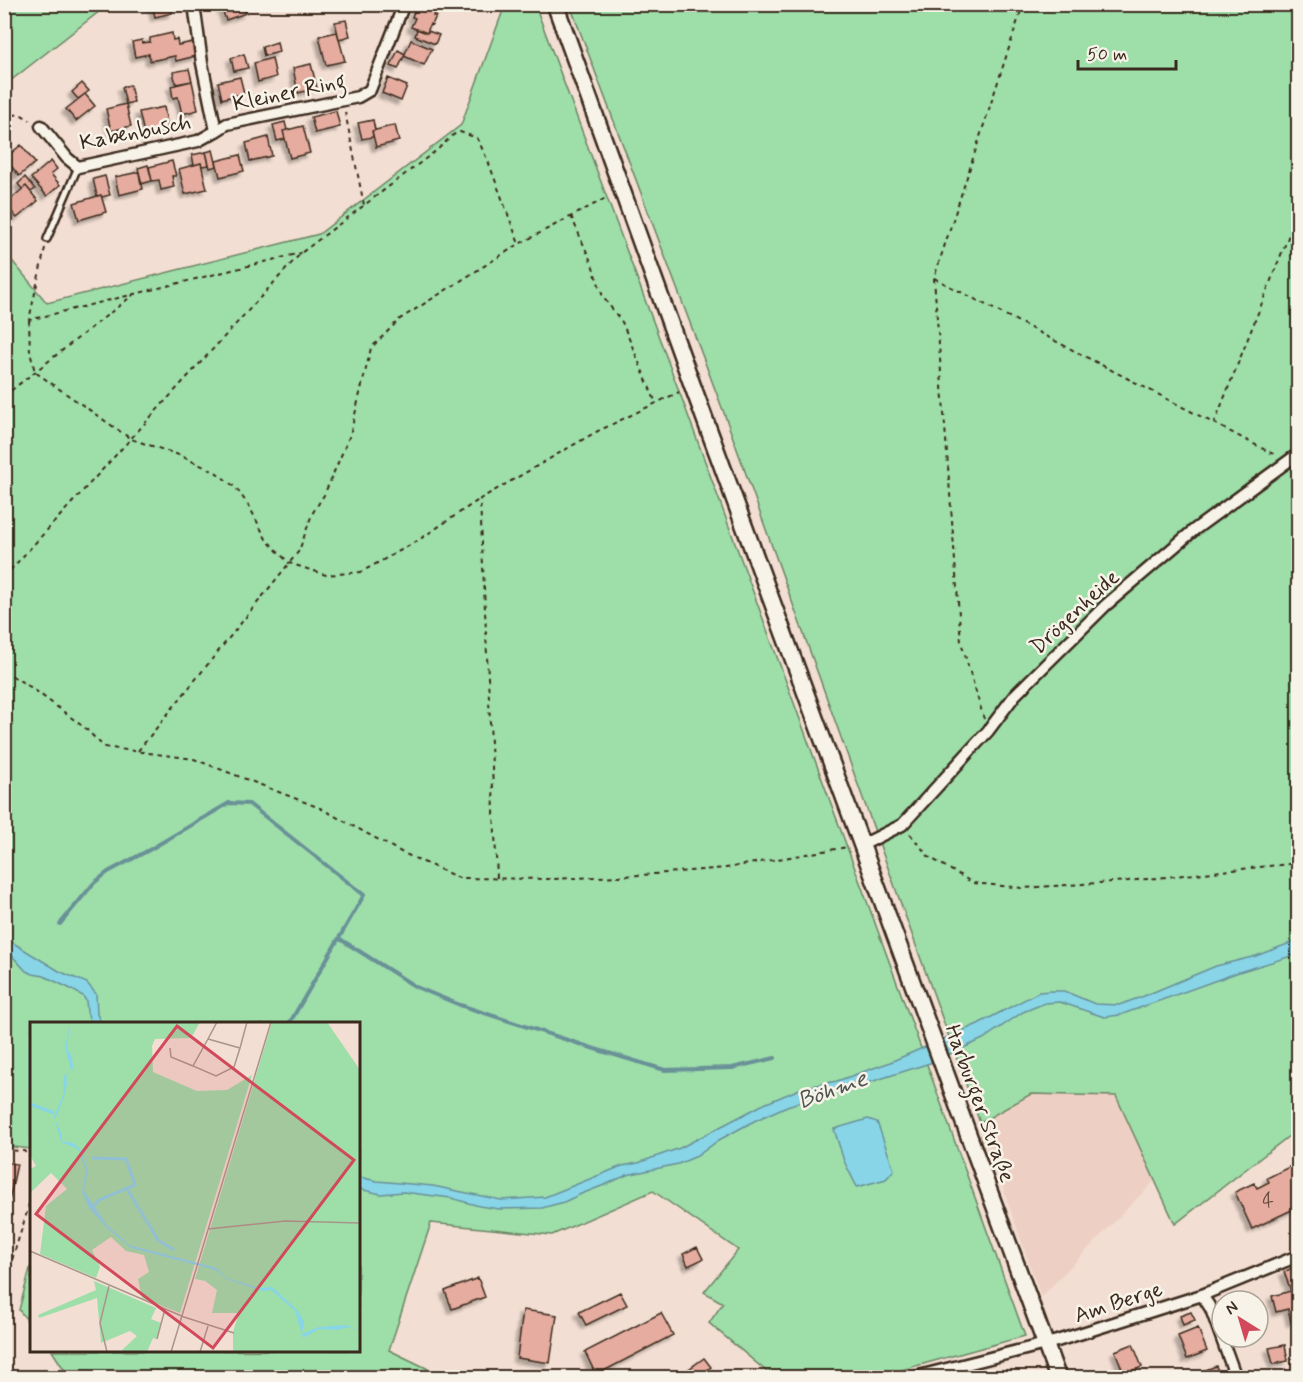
<svg xmlns="http://www.w3.org/2000/svg" width="1303" height="1382" viewBox="0 0 1303 1382" font-family="Mynerve,sans-serif">
	<defs>
		<filter id="shadow"><feDropShadow dx="-4" dy="4" stdDeviation="1.5" flood-color="#0004"/></filter>
	</defs>
	<rect width="100%" height="100%" fill="#f2ded2"/>
	<filter id="ink" filterUnits="userSpaceOnUse"><feTurbulence type="fractalNoise" baseFrequency=".0167" numOctaves="2"/><feDisplacementMap in="SourceGraphic" scale="12" xChannelSelector="R" yChannelSelector="G"/><feConvolveMatrix kernelMatrix="1 2 1 2 8 2 1 2 1" color-interpolation-filters="sRGB"/></filter>
	<g filter="url(#ink)">
		<path fill="#eecfc3" d="M1031 1094 1116 1096 1155 1180 1041 1297 980 1123Z"/>
		<path fill="#9ddea9" stroke="#6c8464" stroke-width="1.5" d="M5 4H104L105 7 5 85Z
			M505 5H535L685 407 921 1048 1025 1336 876 1377H773L709 1323 723 1303 704 1292 738 1250 653 1191 552 1235 431 1223 389 1350 445 1377H69L52 1351 358 1350V1024H32L31 1149 5 1146 4 251 47 303 319 234 461 125Z
			M570 5H1298V1129L1175 1224 1116 1096 1031 1094 980 1123 724 413Z
			M31 1265 32 1325H31L19 1310Z"/>
		<path fill="#88d5e8" stroke="#699197" stroke-width="1.5" d="M5 938 59 971 87 983 96 994 97 1014 101 1023H91L87 1012 86 1001 83 996 69 988 44 976 33 974 26 971 5 948Z
			M1298 940V954L1239 972 1120 1015 1104 1017 1060 1002 1045 1003 1023 1012 983 1039 930 1063 858 1086 809 1099 787 1106 756 1120 719 1140 697 1156 678 1164 627 1175 607 1184 581 1194 564 1202 542 1208 499 1209 479 1206 451 1198 403 1192 381 1194 359 1189V1177L377 1181 433 1186 501 1200 545 1197 622 1166 638 1163 680 1148 762 1105 802 1088 837 1081 888 1063 978 1024 1039 992 1051 991H1064L1095 1004 1119 1005 1144 996 1216 966 1256 956Z
			M868 1119 877 1122 894 1170 886 1179 857 1187 844 1161 834 1129Z"/>
		<g fill="none" stroke-linecap="round" stroke-linejoin="round">
			<path stroke="#699197" stroke-width="4" d="M60 924 94 883 108 872 149 850 229 803 249 804 364 895 289 1024
				M340 939 416 987 460 1005 595 1049 665 1070 732 1068 775 1058"/>
		</g>
		<path fill="#e5ac9f" stroke="#3b2a1e" stroke-width="1.5" filter="url(#shadow)" d="M152 4H171L172 13 155 17Z
			M220 4H243L246 13 226 20Z
			M420 4H431L437 7 433 16H436L432 25 430 24 427 33 411 27 415 18 412 17 415 9 418 10Z
			M346 20 350 36 339 39 335 22Z
			M417 29 427 33 428 31 439 35 435 44 415 36Z
			M337 32 345 61 326 65 319 36Z
			M172 33 173 40 177 39 178 45 193 42 196 56 176 61 175 56 150 61 149 54 135 57 132 42 142 40V43L150 42V38Z
			M411 40 432 49 424 65 404 56Z
			M277 42 279 52 264 56 262 47Z
			M398 50 405 54 398 69 391 66Z
			M244 54 248 68 234 71 231 58Z
			M272 58 276 77 258 82 254 63Z
			M311 64 317 88 298 93 293 68Z
			M189 69 192 81 176 84 173 72Z
			M240 77 244 93 222 99 218 82Z
			M388 78 407 86 401 101 382 93Z
			M192 81 198 110 182 114 178 97 173 98 171 86Z
			M82 83 89 91 78 99 72 92Z
			M130 85 134 102 126 104 122 87Z
			M85 94 95 106 76 121 66 109Z
			M126 104 131 126 111 131 106 109Z
			M164 107 168 128 144 133 139 112Z
			M336 111 340 127 315 133 311 117Z
			M373 120 375 130 372 131 373 137 362 139 358 123Z
			M285 122 287 130 283 131 285 139 277 141 273 125Z
			M395 125 399 141 376 147 372 131Z
			M303 126 310 153 290 158 283 131Z
			M268 137 272 156 250 161 246 143Z
			M21 145 35 163 19 176 5 158Z
			M213 150 217 166 210 168 206 152Z
			M206 152 209 165 202 166 201 163 194 165 192 155Z
			M240 155 244 171 220 177 216 161Z
			M51 161 57 169 51 174 60 185 47 196 31 178Z
			M172 161 176 176H172L174 187 161 190 159 180 152 181 149 167Z
			M201 163 207 189 185 194 179 169Z
			M148 165 152 181 141 184 138 168Z
			M139 172 143 189 119 195 115 177Z
			M105 176 110 195 102 197 101 195 97 196 93 179Z
			M25 177 35 189 31 192 26 186 22 189 18 184Z
			M26 186 38 201 17 218 5 204Z
			M101 195 106 212 79 220 74 203Z
			M4 1162 17 1164 4 1224Z
			M1293 1165 1298 1176V1207L1252 1229 1235 1192 1254 1183 1257 1188 1269 1182 1267 1178Z
			M697 1247 703 1259 688 1266 683 1254Z
			M1298 1265V1320L1291 1322 1288 1309 1276 1312 1272 1296 1291 1291 1284 1272Z
			M478 1278 485 1297 452 1309 445 1291Z
			M620 1292 627 1305 586 1325 579 1312Z
			M523 1310 557 1315 550 1363 517 1358Z
			M1191 1312 1195 1320 1183 1325 1180 1316Z
			M661 1313 673 1335 596 1375 585 1352Z
			M1198 1328 1207 1351 1187 1359 1178 1336Z
			M1133 1344 1142 1367 1124 1374 1115 1351Z
			M1285 1345 1288 1361 1273 1364 1269 1348Z
			M704 1358 711 1367 697 1378H684L682 1374Z
			M1216 1366 1221 1378H1194L1193 1375Z"/>
		<g fill="none" stroke-linecap="round" stroke-linejoin="round">
			<defs>
				<path id="lane" d="M47 239 78 167"/>
				<path id="street" d="M194 4 202 63 216 131 227 124 358 97 370 90 404 4
					M41 126 67 158 78 167 198 141 216 131
					M862 845 902 825 988 731 1015 695 1106 605 1194 530 1298 454
					M1202 1295 1211 1309 1236 1378
					M911 1378 1057 1341 1202 1295 1298 1256"/>
				<path id="secondary" d="M555 4 693 387 1058 1378"/>
			</defs>
			<use href="#lane" stroke="#3b2a1e" stroke-width="10"/>
			<use href="#street" stroke="#3b2a1e" stroke-width="15"/>
			<use href="#secondary" stroke="#3b2a1e" stroke-width="20"/>
			<path stroke="#3b2a1e" stroke-width="2" stroke-dasharray="4.5 4.5" stroke-linecap="butt" d="M345 112 364 205
				M4 117 20 114 30 120
				M571 216 592 264 603 297 622 322 656 403
				M45 248 29 320 301 253
				M934 278 1275 455
				M29 320 30 352 35 372 131 439 179 455 217 473 236 488 249 506 266 539 289 563 326 575 361 572 414 543 480 499
				M4 396 133 295
				M1214 424 1298 212
				M4 577 301 253 437 150 453 135 460 132 477 138 488 161 519 244
				M4 671 32 688 85 728 104 747 194 759 320 808 401 852 459 878 552 879 642 875 726 868 847 847
				M984 719 961 642 934 278 1020 14 1019 4
				M138 751 299 551 312 514 324 495 350 435 371 348 400 319 519 244 608 197
				M910 834 929 857 973 883 1023 888 1128 881 1298 863
				M497 878 480 499 596 432 679 392
				M4 1150 24 1151 32 1159
				M4 1285 28 1209 32 1188
				M4 1288 6 1303"/>
			<use href="#lane" stroke="#f7f3e8" stroke-width="5"/>
			<use href="#street" stroke="#f7f3e8" stroke-width="10"/>
			<use href="#secondary" stroke="#f7f3e8" stroke-width="15"/>
		</g>
	</g>
	<g text-anchor="middle" stroke-width="5" stroke-linejoin="round" paint-order="stroke">
		<g font-size="20" fill="#664a3e">
			<text x="1268" y="1207">4</text>
		</g>
		<g font-size="22" fill="#3b2a1e" stroke="#f7f3e8">
			<text transform="translate(289 91) rotate(-12)" y="8">Kleiner Ring</text>
			<text transform="translate(135 131) rotate(-11)" y="8">Kabenbusch</text>
			<text transform="translate(1074 611) rotate(-43)" y="8">Drögenheide</text>
			<text transform="translate(981 1103) rotate(70)" y="8">Harburger Straße</text>
			<text transform="translate(1118 1301) rotate(-18)" y="8">Am Berge</text>
		</g>
		<g font-size="24" font-style="italic" fill="#4e5550" stroke="#f7f3e8">
			<text transform="translate(832 1089) rotate(-20)" y="8">Böhme</text>
		</g>
	</g>
	<g transform="translate(30 1022)">
		<rect width="330" height="330" fill="#f2ded2"/>
		<path d="M0 0H170L161 16 125 17 122 24 123 50 167 69 197 68 222 53 150 291 112 276 108 257 119 250 114 233 96 229 81 215 62 228 70 245 66 256 10 232 16 184 37 167 21 151 0 171V147L6 144 0 133ZM242 0H297L330 48V330H203V310L209 291H182L187 268 175 259 165 257ZM64 259 126 286 121 297 131 301 127 317 123 316 117 330H90L107 314 100 309 71 321 67 276 9 296 8 293 66 268Z" fill="#9ddea9"/>
		<path d="M40 0 37 27 42 35 43 47 36 52 37 61 34 75 25 97 31 111 32 119 43 121 50 127 58 148 54 169 77 203 99 223 187 246 196 256 229 266 242 265 268 289 274 300 272 312 288 305 317 303 330 309 318 305 307 308 289 307 273 316 265 289 241 268 232 269 196 257 186 248 101 226 77 206 59 186 52 170 56 148 48 127 31 120 24 94 33 74 34 53 41 48 35 26Z" fill="#88d5e8"/>
		<path fill="none" stroke="#88d5e8" stroke-width="3" d="M0 27V69M0 82 24 91M61 136 96 137 105 163 69 178 62 186M97 167 128 218 144 228"/>
		<path fill="none" stroke="#a9968a" stroke-width="1.5" d="M187 0 178 17 210 26 217 0M178 17 163 44 186 54 204 45 210 26M140 26 141 35 163 44M178 207 255 199 330 201M0 229 154 295 204 311M127 317 135 287M77 330 70 301 79 264M141 330 241 0M170 330 178 304"/>
		<path fill="#d1495b" fill-opacity="0.15" stroke="#d1495b" stroke-width="3" d="M147 4 324 138 183 326 6 192Z"/>
		<rect width="330" height="330" fill="none" stroke="#3b2a1e" stroke-width="3"/>
	</g>
	<rect width="1303" height="1382" fill="none" stroke="#f7f3e8" stroke-width="24"/>
	<rect x="12" y="12" width="1279" height="1358" fill="none" stroke="#3b2a1e" stroke-width="2" filter="url(#ink)"/>
	<g transform="translate(1240 1319) rotate(323)"><circle r="28" fill="#f7f3e8" stroke="#aca397" stroke-width="1.5"/>
	<path d="M0-4.5L10 22L0 15L-10 22Z" fill="#d1495b"/>
	<text y="-9" font-size="16" font-weight="bold" text-anchor="middle" fill="#3b2a1e">N</text>
	</g>
	<path d="M1078 60v9h98v-9" fill="none" stroke="#3b2a1e" stroke-width="3"/>
	<text x="1087" y="60" font-size="18" fill="#3b2a1e" stroke="#f7f3e8" stroke-width="4.5" paint-order="stroke">50 m</text>
</svg>
